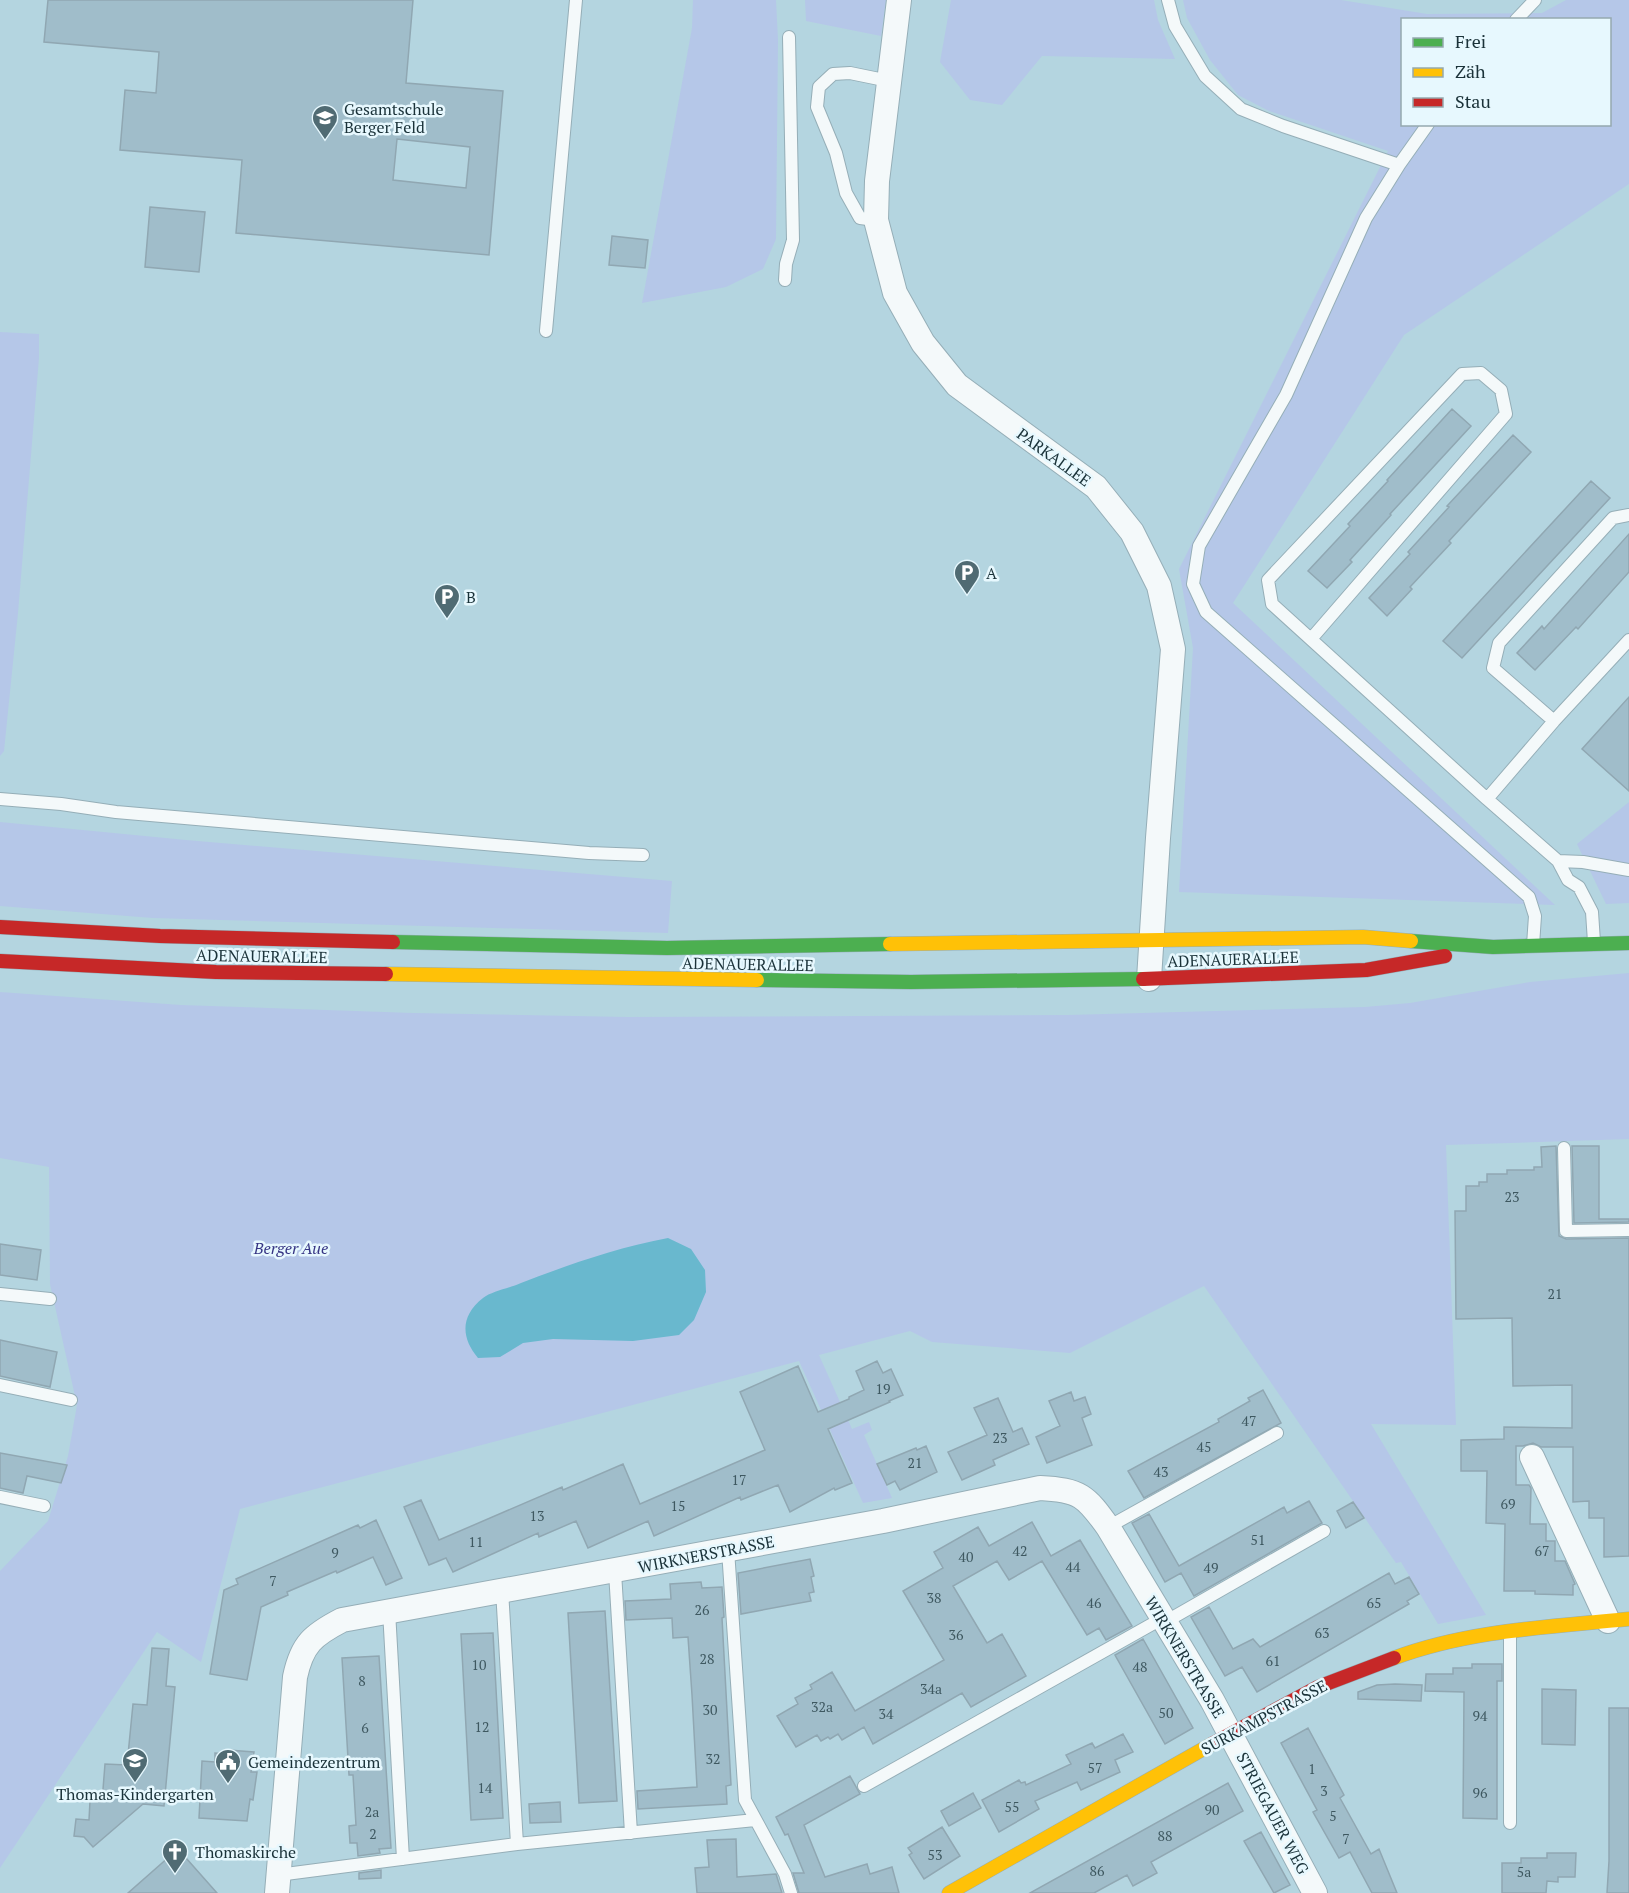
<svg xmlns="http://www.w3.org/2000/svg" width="1629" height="1893" viewBox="0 0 1629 1893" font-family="'PT Serif',serif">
	<rect width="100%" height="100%" fill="#b4d5e0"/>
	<path fill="#b5c7e8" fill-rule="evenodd" d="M693 0H776L778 40 776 239 763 269 726 287 642 303 692 28Z
		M805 0H886L881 36 806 21Z
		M951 0H1154L1158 20 1175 59 1042 56 1002 105 970 100 940 62Z
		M1183 0H1341L1427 14 1542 13 1566 0H1629V184L1404 335 1233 603 1555 905 1179 892 1193 648 1179 569 1388 151 1269 111 1238 95 1210 60 1187 18ZM1402 20H1610V124H1402Z
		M0 332 39 334V358L18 613 4 751 0 756Z
		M1629 802V903L1606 904 1577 844Z
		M0 822 186 840 672 881 668 933 153 918 0 906Z
		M1629 973V1139L1446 1145 1456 1425 1371 1424 1486 1615 1438 1624 1401 1562 1396 1563 1204 1286 1070 1353 932 1342 910 1331 819 1355 852 1429 869 1422 872 1430 864 1435 892 1498 863 1503 799 1361 240 1509 201 1662 157 1632 0 1868V1571L48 1521 68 1456 77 1405 50 1284 49 1167 0 1158V992L181 1005 413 1013 627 1017 1068 1015 1365 1007 1410 1003 1530 982Z"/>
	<path fill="#69b8ce" d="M668 1238 691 1249 705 1270 706 1292 694 1320 679 1335 633 1341 553 1339 523 1343 500 1357 478 1358C461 1338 460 1316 483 1298 492 1291 510 1288 521 1283 571 1264 615 1248 668 1238Z"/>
	<path fill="#a0bdca" stroke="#90a7b2" stroke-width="1.5" fill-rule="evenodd" d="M48 0H413L406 83 503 91 489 255 236 233 242 160 120 150 125 90 156 93 159 52 44 42ZM397 139 470 147 466 188 393 180Z
		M150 207 205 212 199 272 145 267Z
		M612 236 648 240 645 268 609 265Z
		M1452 409 1471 426 1390 514 1391 515 1350 560 1352 562 1327 588 1308 571 1350 526 1348 524 1388 481 1387 480Z
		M1513 435 1531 452 1449 541 1451 543 1410 587 1412 589 1387 616 1369 598 1410 554 1408 552 1449 507 1447 506Z
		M1591 481 1610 498 1462 658 1443 641Z
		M1629 534V572L1578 629 1576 627 1535 670 1517 653 1542 626 1544 629Z
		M1629 697V791L1582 749Z
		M1556 1146 1559 1236 1566 1239 1629 1238V1556L1604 1557V1518H1589V1501L1573 1502V1447H1541L1533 1443 1523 1446H1516V1485H1529L1531 1488 1530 1524H1546V1541H1555V1561H1565L1575 1584 1573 1585V1595L1535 1594V1591H1504L1505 1524 1486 1523 1487 1471H1461V1440L1504 1439V1427L1572 1428V1385L1513 1386 1512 1318 1456 1319 1455 1211H1466V1186H1479V1182H1487V1174H1507V1170H1534V1167H1542L1541 1147Z
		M1572 1146H1599V1219H1629V1222L1574 1223Z
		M0 1244 41 1250 37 1280 0 1275Z
		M0 1340 57 1352 50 1387 0 1376Z
		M877 1361 883 1373 891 1369 903 1395 889 1401 890 1402 828 1429 852 1483 835 1490 834 1488 790 1512 778 1485 741 1500 740 1497 654 1536 648 1521 588 1548 576 1521 539 1537 538 1533 453 1572 446 1558 429 1565 404 1507 421 1500 439 1540 562 1487 563 1490 623 1464 640 1504 765 1450 740 1392 798 1366 818 1412 849 1399V1397L864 1390 856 1371Z
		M1263 1390 1281 1423 1144 1498 1128 1471 1219 1422 1218 1419 1250 1401 1248 1398Z
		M1071 1392 1074 1401 1085 1397 1091 1414 1082 1418 1092 1445 1047 1463 1036 1437 1060 1426 1049 1401Z
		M998 1398 1013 1432 1022 1428 1029 1444 993 1460 995 1465 962 1480 948 1452 987 1435 974 1408Z
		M926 1446 937 1472 900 1490 895 1481 887 1485 877 1464 916 1448 917 1450Z
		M0 1453 67 1465 61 1483 27 1476 23 1493 0 1488Z
		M1309 1501 1322 1523 1194 1596 1181 1573 1165 1582 1132 1523 1149 1514 1179 1566 1284 1507 1287 1513Z
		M1353 1502 1364 1518 1346 1528 1337 1511Z
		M376 1520 402 1578 386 1585 373 1557 337 1573 336 1571 287 1592 288 1595 261 1607 247 1680 210 1674 224 1590 238 1584 236 1579 358 1525 360 1528Z
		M1032 1522 1051 1556 1080 1540 1132 1626 1106 1640 1099 1628 1087 1635 1042 1561 1009 1580 997 1561 953 1586 987 1643 1002 1634 1026 1676 971 1707 962 1693 873 1744 864 1727 842 1740 838 1734 830 1739 828 1737 821 1741 817 1735 796 1747 777 1716 798 1704 795 1698 812 1689 810 1685 832 1672 855 1711 944 1660 903 1591 943 1568 934 1552 978 1527 989 1546Z
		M810 1559 814 1576 811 1577 814 1592 809 1593 811 1601 741 1614 738 1573Z
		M1389 1573 1395 1584 1409 1577 1419 1594 1407 1601 1409 1604 1257 1692 1242 1667 1225 1676 1191 1617 1209 1607 1233 1649 1253 1639 1260 1647Z
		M701 1582 702 1588 722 1587 724 1617 722 1618 731 1785 726 1786 727 1804 638 1809 637 1791 697 1787 692 1695 688 1637 673 1638 672 1618 626 1620 625 1601 671 1599 670 1584Z
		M605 1611 617 1801 579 1803 568 1613Z
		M493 1633 503 1818 471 1820 461 1634Z
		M1143 1639 1193 1728 1165 1744 1115 1655Z
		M152 1648 169 1649 166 1686 175 1687 164 1806 143 1804 93 1847 84 1837 74 1836 76 1819 89 1820 90 1801 102 1802 105 1764 127 1765 133 1704 147 1705Z
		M379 1656 391 1848 379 1849 380 1853 358 1856 357 1843H350L349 1826 356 1825 353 1775H349L342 1658Z
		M1472 1664H1502V1681H1497V1819L1463 1818 1464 1692 1425 1691 1426 1674H1453V1668H1472Z
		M1395 1684 1422 1685 1421 1701 1358 1699V1692L1377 1685Z
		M1542 1689 1576 1690 1575 1745 1542 1744Z
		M1609 1708H1629V1893H1607L1609 1861Z
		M1308 1728 1344 1795 1340 1798 1371 1854 1379 1849 1397 1893H1372L1350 1852 1339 1858 1313 1812 1317 1810 1281 1743Z
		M1123 1734 1133 1752 1115 1760 1120 1772 1081 1790 1077 1782 1035 1801 1039 1809 999 1832 982 1800 1019 1780 1021 1783 1025 1782 1026 1785 1071 1764 1066 1755 1092 1743 1095 1748Z
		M228 1750 254 1752 251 1772H257L253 1800 250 1799 247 1821 199 1818 202 1761 215 1762V1753L228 1754Z
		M850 1776 860 1794 804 1825 825 1877 867 1864 870 1874 892 1867 899 1893H799L793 1873H804L788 1834 785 1835 776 1817Z
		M1228 1783 1243 1811 1151 1862 1157 1873 1133 1886 1127 1875 1094 1893H1030Z
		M973 1793 981 1808 949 1826 941 1811Z
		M560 1802 561 1822 530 1823 529 1804Z
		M942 1827 960 1856 924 1879 909 1855 912 1853 908 1848Z
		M1261 1832 1290 1885 1274 1893 1244 1841Z
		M736 1839 737 1877 776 1874 782 1893H697L695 1868 709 1867 707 1840Z
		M1547 1853H1576L1575 1877H1558V1882L1547 1881 1546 1893H1502V1863H1521V1858H1547Z
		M170 1856 186 1858 217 1893H128Z
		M381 1870V1878L359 1879V1873Z"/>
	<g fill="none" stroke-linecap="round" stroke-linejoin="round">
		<defs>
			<path id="lane" d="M1168 0 1175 26 1205 76 1241 109 1283 126 1399 165
				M1516 20 1535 0
				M1428 124 1399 165 1366 218 1286 395 1199 546 1193 584 1206 612 1529 897 1535 916 1533 945
				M876 220 860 218 846 193 836 153 817 107 819 87 833 74 850 73 889 81
				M785 280 786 264 793 240 789 37
				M546 331 576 0
				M1311 639 1506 414 1501 390 1481 373 1462 374 1268 580 1272 604 1487 799
				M1554 721 1493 668 1499 643 1613 518 1629 515
				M0 799 61 804 116 812 589 853 643 855
				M1558 861 1583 862 1629 870
				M1594 942 1592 912 1579 887 1568 880 1558 861 1487 799 1554 721 1629 640
				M1564 1148 1566 1231 1629 1230
				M0 1294 50 1299
				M0 1385 71 1400
				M0 1497 44 1506
				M1108 1527 1277 1433
				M728 1550 745 1800 785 1874 791 1893
				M615 1572 631 1833
				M502 1590 517 1844
				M389 1611 403 1859
				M1165 1622 1324 1531
				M864 1786 1163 1618
				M1510 1823V1633
				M278 1875 517 1844 755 1820"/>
			<path id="street" d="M899 0 877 181 876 220 895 293 923 343 957 385 1096 487 1132 532 1159 586 1173 649 1158 838 1149 979
				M1532 1457 1608 1621
				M277 1893 295 1677C302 1644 313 1635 342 1620L883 1521 1040 1488C1080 1490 1086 1496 1108 1527L1212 1700 1315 1893"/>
			<path id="fast" d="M1411 941 1493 947 1629 943
				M393 942 667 948 890 944
				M757 980 911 982 1143 979"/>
			<path id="slow" d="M890 944 1363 937 1411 941
				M386 974 757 980
				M1394 1658C1469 1630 1550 1627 1629 1619
				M949 1893 1212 1744"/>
			<path id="jam" d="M0 927 160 936 393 942
				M0 961 216 972 386 974
				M1143 979 1366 970 1445 956
				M1212 1744 1318 1687 1394 1658"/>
		</defs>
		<use href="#lane" stroke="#95aeb7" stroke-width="14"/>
		<use href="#street" stroke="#95aeb7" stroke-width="26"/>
		<use href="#fast" stroke="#95aeb7" stroke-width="15"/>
		<use href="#slow" stroke="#95aeb7" stroke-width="15"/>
		<use href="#jam" stroke="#95aeb7" stroke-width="15"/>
		<use href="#lane" stroke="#f4f9fa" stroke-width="12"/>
		<use href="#street" stroke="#f4f9fa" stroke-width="24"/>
		<use href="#fast" stroke="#4caf50" stroke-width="14"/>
		<use href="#slow" stroke="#ffc107" stroke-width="14"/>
		<use href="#jam" stroke="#c62828" stroke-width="14"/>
	</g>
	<defs>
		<symbol id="school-pin" viewBox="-11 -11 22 30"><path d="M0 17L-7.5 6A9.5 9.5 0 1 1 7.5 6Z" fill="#506b73" stroke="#e7f8fe"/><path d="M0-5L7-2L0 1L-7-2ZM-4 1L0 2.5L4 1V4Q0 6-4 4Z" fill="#fff"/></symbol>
		<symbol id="parking-pin" viewBox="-11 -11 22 30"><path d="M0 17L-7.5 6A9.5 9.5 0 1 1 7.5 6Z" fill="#506b73" stroke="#e7f8fe"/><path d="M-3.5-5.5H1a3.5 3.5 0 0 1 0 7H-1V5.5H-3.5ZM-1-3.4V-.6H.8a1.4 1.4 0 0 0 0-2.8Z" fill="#fff"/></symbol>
		<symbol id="civic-pin" viewBox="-11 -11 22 30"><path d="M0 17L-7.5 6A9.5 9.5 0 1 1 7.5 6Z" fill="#506b73" stroke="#e7f8fe"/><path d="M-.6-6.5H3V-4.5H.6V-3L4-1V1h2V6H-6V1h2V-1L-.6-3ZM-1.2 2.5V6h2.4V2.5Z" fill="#fff"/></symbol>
		<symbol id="church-pin" viewBox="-11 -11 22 30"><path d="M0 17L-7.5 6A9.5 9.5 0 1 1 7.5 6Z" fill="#506b73" stroke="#e7f8fe"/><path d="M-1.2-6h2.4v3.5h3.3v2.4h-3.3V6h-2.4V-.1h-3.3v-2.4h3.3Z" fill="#fff"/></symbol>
	</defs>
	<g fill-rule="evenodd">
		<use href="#school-pin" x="310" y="103" width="30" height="40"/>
		<use href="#parking-pin" x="952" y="558" width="30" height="40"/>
		<use href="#parking-pin" x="432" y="582" width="30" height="40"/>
		<use href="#school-pin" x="120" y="1746" width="30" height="40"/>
		<use href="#civic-pin" x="213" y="1747" width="30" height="40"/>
		<use href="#church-pin" x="160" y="1837" width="30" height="40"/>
	</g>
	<g text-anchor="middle" stroke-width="5" stroke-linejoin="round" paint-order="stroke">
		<g font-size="14" fill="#3e5860">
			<text x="1512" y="1202">23</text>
			<text x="1555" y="1299">21</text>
			<text x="883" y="1394">19</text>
			<text x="1249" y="1426">47</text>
			<text x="1000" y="1443">23</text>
			<text x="1204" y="1452">45</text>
			<text x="915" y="1468">21</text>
			<text x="1161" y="1477">43</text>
			<text x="739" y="1485">17</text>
			<text x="1508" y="1509">69</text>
			<text x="678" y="1511">15</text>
			<text x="537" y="1521">13</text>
			<text x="1258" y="1545">51</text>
			<text x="476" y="1547">11</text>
			<text x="1020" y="1556">42</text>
			<text x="1542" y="1556">67</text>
			<text x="335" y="1558">9</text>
			<text x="966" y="1562">40</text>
			<text x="1073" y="1572">44</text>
			<text x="1211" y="1573">49</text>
			<text x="273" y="1586">7</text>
			<text x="934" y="1603">38</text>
			<text x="1094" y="1608">46</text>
			<text x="1374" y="1608">65</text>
			<text x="702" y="1615">26</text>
			<text x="1322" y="1638">63</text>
			<text x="956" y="1640">36</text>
			<text x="707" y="1664">28</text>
			<text x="1273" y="1666">61</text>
			<text x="479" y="1670">10</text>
			<text x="1140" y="1672">48</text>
			<text x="362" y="1686">8</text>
			<text x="931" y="1694">34a</text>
			<text x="822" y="1712">32a</text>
			<text x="710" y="1715">30</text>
			<text x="1166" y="1718">50</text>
			<text x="886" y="1719">34</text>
			<text x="1480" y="1721">94</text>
			<text x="482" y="1732">12</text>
			<text x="365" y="1733">6</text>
			<text x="713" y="1764">32</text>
			<text x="1095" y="1773">57</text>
			<text x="1312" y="1774">1</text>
			<text x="485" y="1793">14</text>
			<text x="1324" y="1796">3</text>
			<text x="1480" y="1798">96</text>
			<text x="1012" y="1812">55</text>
			<text x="1212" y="1815">90</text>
			<text x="372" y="1817">2a</text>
			<text x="1333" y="1821">5</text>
			<text x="373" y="1839">2</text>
			<text x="1165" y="1841">88</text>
			<text x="1346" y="1844">7</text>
			<text x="935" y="1860">53</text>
			<text x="1097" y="1876">86</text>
			<text x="1524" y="1877">5a</text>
		</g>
		<g font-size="16" fill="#1a3239" stroke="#e7f8fe" text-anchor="start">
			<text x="344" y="115">Gesamtschule<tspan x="344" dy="18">Berger Feld</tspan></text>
			<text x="986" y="579">A</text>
			<text x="466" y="603">B</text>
			<text x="248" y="1768">Gemeindezentrum</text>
			<text x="135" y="1800" text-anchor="middle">Thomas-Kindergarten</text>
			<text x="195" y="1858">Thomaskirche</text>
		</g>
		<g font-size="16" fill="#1a3239" stroke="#e7f8fe">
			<text transform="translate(1054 457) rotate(36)" y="6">PARKALLEE</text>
			<text transform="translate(262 956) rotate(1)" y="6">ADENAUERALLEE</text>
			<text transform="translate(1233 959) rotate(-2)" y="6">ADENAUERALLEE</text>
			<text transform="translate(748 964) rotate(1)" y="6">ADENAUERALLEE</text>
			<text transform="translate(706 1554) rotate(-11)" y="6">WIRKNERSTRASSE</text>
			<text transform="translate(1185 1657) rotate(59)" y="6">WIRKNERSTRASSE</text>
			<text transform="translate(1264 1717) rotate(-28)" y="6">SURKAMPSTRASSE</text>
			<text transform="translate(1273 1813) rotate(62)" y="6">STRIEGAUER WEG</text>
		</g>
		<g font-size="16" font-style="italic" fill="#363584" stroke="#e7f8fe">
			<text x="291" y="1254">Berger Aue</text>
		</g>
	</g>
	<rect x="1401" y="18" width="210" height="108" fill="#e7f8fe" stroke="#95a9af" stroke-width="1.5"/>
	<rect x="1413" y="38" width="30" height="9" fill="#4caf50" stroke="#95a9af" stroke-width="1.5"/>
	<text x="1455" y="48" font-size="18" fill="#1a3239">Frei</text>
	<rect x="1413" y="68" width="30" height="9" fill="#ffc107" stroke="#95a9af" stroke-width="1.5"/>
	<text x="1455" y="78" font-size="18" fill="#1a3239">Zäh</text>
	<rect x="1413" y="98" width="30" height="9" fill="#c62828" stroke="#95a9af" stroke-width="1.5"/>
	<text x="1455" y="108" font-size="18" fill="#1a3239">Stau</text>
</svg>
